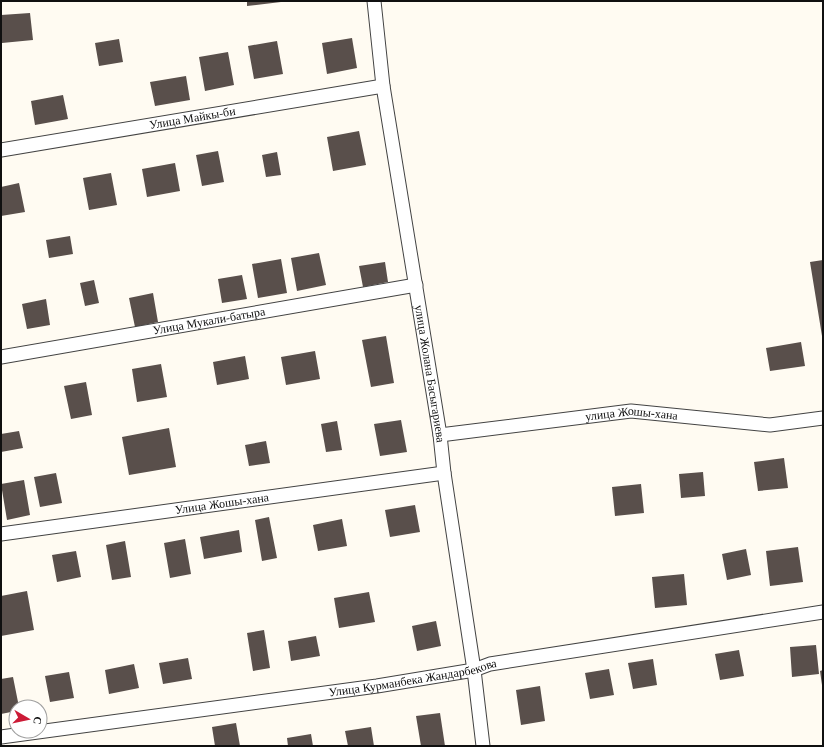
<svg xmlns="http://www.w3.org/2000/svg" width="824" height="747" viewBox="0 0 824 747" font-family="'Times New Roman',serif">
	<rect width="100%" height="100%" fill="#fffbf2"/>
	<path fill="#594f4b" d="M247 1H281V2L247 6Z
		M30 13 33 40 2 43 1 15Z
		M352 38 357 68 327 74 322 43Z
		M119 39 123 62 99 66 95 43Z
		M277 41 283 74 254 79 248 46Z
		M228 52 234 85 205 91 199 57Z
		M186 76 190 100 155 106 150 82Z
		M63 95 68 119 35 125 31 101Z
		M359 131 366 165 333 171 327 137Z
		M218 151 224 182 202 186 196 155Z
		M277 152 281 175 266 177 262 155Z
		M175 163 180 191 147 197 142 169Z
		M111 173 117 205 89 210 83 178Z
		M19 183 25 212 1 216V187Z
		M70 236 73 254 49 258 46 240Z
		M319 253 326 285 297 291 291 258Z
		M281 259 287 293 258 298 252 264Z
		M823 260V336H822L810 262Z
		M385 262 388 282 363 287 359 266Z
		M242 275 247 299 222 303 218 279Z
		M94 280 99 303 85 306 80 283Z
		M153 293 158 322 135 327 129 298Z
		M46 299 50 325 27 329 22 304Z
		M386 336 394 383 371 387 362 340Z
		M801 342 805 366 770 371 766 348Z
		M315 351 320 379 286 385 281 357Z
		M245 356 249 379 217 385 213 362Z
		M161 364 167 397 137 402 132 369Z
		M86 382 92 415 71 419 64 386Z
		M401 420 407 452 380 456 374 424Z
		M337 421 342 450 326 452 321 424Z
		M169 428 176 467 129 475 122 437Z
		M19 431 23 448 1 452V434Z
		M266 441 270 463 249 466 245 445Z
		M784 458 788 488 758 491 754 462Z
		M703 472 705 496 681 498 679 474Z
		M56 473 62 503 40 507 34 477Z
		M24 480 30 515 7 520 1 484Z
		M641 484 644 513 615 516 612 487Z
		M415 505 420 532 390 537 385 510Z
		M269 517 277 558 262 561 255 520Z
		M342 519 347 546 318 551 313 525Z
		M239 530 242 552 204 559 200 537Z
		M185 539 191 574 170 578 164 543Z
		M125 541 131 577 112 580 106 545Z
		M798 547 803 582 770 586 766 551Z
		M746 549 751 575 727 580 722 554Z
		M76 551 81 577 57 582 52 555Z
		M684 574 687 605 655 608 652 577Z
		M27 591 34 630 1 636V596Z
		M369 592 375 622 339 628 334 598Z
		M436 621 441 646 417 651 412 626Z
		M264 630 270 668 253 671 247 633Z
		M316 636 320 656 291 661 288 641Z
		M816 645 819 674 792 677 790 647Z
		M739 650 744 676 720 680 715 654Z
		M188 658 192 679 163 684 159 663Z
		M653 659 657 685 633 689 628 663Z
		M134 664 139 688 109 694 105 670Z
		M609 669 614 695 590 699 585 673Z
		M823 670V685H822L820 671Z
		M69 672 74 698 50 702 45 676Z
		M13 677 19 707H16V711L1 714V679Z
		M540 686 545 721 521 725 516 690Z
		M440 713 445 746H421L416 716Z
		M236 723 240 746H215L212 727Z
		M371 727 374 746H348L345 731Z
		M311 734 313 746H288L287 738Z"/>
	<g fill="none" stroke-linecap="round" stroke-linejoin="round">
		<defs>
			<g id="street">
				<path id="s1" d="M374 1 383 86 440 435 444 473 474 670 483 746"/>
				<path id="s2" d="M1 150 383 86"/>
				<path id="s3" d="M1 357 416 285"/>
				<path id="s4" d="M440 435 631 411 770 425 823 418"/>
				<path id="s5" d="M1 534 444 473"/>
				<path id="s6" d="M1 737 377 686 474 670 490 664 823 612"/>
			</g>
		</defs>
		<use href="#street" stroke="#434343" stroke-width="15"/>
		<use href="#street" stroke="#fff" stroke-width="13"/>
	</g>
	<g text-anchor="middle" stroke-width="4" stroke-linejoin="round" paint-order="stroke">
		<g font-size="12" fill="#101010" stroke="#fff">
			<text dy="4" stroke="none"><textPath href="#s2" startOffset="194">Улица Майкы-би</textPath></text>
			<text dy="4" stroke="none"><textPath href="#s3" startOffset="211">Улица Мукали-батыра</textPath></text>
			<text dy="4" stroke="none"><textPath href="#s1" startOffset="377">улица Жолана Басыгариева</textPath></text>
			<text dy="4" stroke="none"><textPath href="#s4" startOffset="193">улица Жошы-хана</textPath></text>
			<text dy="4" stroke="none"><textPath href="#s5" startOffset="223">Улица Жошы-хана</textPath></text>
			<text dy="4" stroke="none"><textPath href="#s6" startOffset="416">Улица Курманбека Жандарбекова</textPath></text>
		</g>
	</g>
	<rect width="824" height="747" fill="none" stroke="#101010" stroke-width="4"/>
	<g transform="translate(28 719) rotate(99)"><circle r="19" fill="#ffffff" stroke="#9f9f9f"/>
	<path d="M0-3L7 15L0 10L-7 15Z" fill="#cc1b37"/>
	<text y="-6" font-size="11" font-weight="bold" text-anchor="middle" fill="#101010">С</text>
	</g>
</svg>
